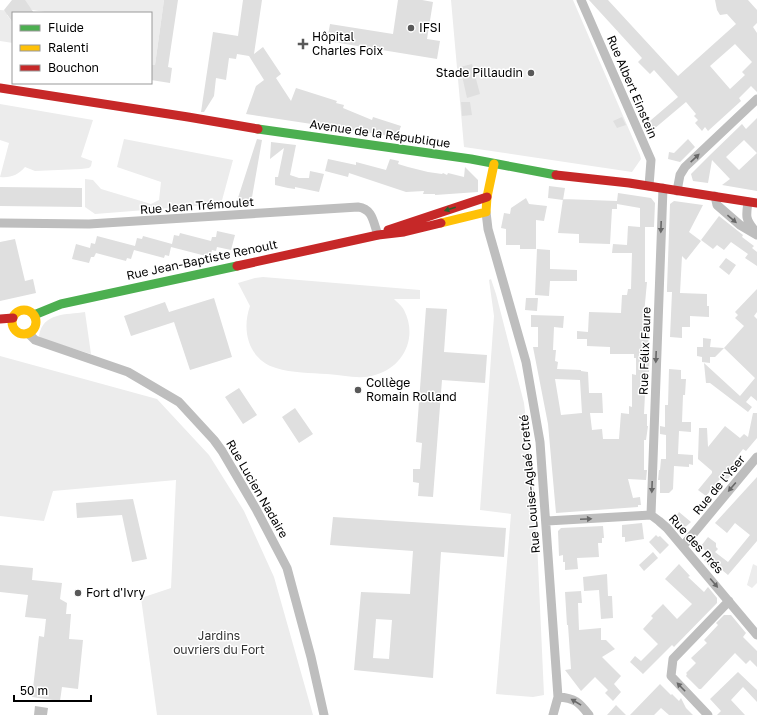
<svg xmlns="http://www.w3.org/2000/svg" width="757" height="715" viewBox="0 0 757 715" font-family="'Golos Text',sans-serif">
	<rect width="100%" height="100%" fill="#fff"/>
	<path fill="#ececec" d="M22 0H164L155 65H151V13H44L45 12 32 10Z
		M451 0H573L640 155 641 159 632 172 464 147Z
		M0 10 12 11 7 15 13 23V43L0 41Z
		M0 104 93 120 81 157 92 161 91 166 89 168 81 169 35 171 25 167C18 175 11 178 0 177L9 143 0 140Z
		M124 139 233 160 221 204 95 214 85 207V179L93 180 101 189 151 204 159 200 161 182 117 167Z
		M263 277 420 290V299H394C397 302 402 306 404 310 418 337 404 367 375 375 361 380 342 375 327 374 311 373 292 373 276 368 249 360 241 331 250 306L238 283 255 278Z
		M491 279 496 294 524 403 535 497 544 695 533 697 496 694 511 514 480 510 494 316 489 280Z
		M85 312 91 354 42 339 39 336C43 312 66 315 85 312Z
		M0 356 157 399 209 455 244 511 274 577 313 715H157L141 598 171 588 176 480 53 491 44 521 0 516Z
		M753 564 757 566V583L752 588 747 585Z"/>
	<path fill="#bfbfbf" d="M35 706 48 708 47 715H34Z"/>
	<path fill="#dfdfdf" fill-rule="evenodd" d="M12 0H25L34 13H13V23L4 10Z
		M164 0H178L168 67 172 68 170 83 151 80V65H155Z
		M243 0H262L254 54 263 47 281 74 276 78 291 101 296 88 337 101 336 103 344 105 343 108 372 120 373 117 401 126 397 137 246 114 256 86 264 80 249 56 237 54 236 59 229 58 226 80 216 78 214 96 204 112H201L213 32 238 36Z
		M398 0H422L433 2 427 39 440 41 437 59 327 41 330 24 393 34Z
		M589 0H608L678 76 736 24 727 14 720 15 717 10 715 0H748L757 10V23L753 27 757 33V92L751 86 739 98 741 101 708 131 705 127 702 131 695 123 698 120 694 116 696 114 686 102 648 134 644 126 678 97 654 70 650 74 638 62 642 58ZM735 44 752 62 742 72 745 75 730 89 710 66Z
		M472 64 480 94 467 98 460 67Z
		M461 102H470L472 115 462 116Z
		M622 117 626 125 617 128 613 121Z
		M757 118V191L722 185 730 179 712 160 708 183 693 181 691 174 709 156 742 124 746 129ZM744 140 757 153 739 170 726 157Z
		M257 139 262 140 251 203 237 201Z
		M688 139 695 147 680 162 668 159 669 152 674 153Z
		M271 142 296 145 290 175 299 178H309L310 171 324 174 319 192 295 187V189L288 188 275 185V177H278L284 148 270 159Z
		M328 159 356 165V162L386 170 390 159 399 161 398 164 408 167 428 172 442 174 443 173 447 175 448 173 464 177 465 167 478 180V192L435 195V194H423L424 191 406 192 349 173 348 177 325 171Z
		M549 186 565 188 563 200 548 198Z
		M0 187 82 188V207L0 206Z
		M618 193 651 198 655 203 654 227H645V282H647L644 314H650L648 349H650L649 372H644L643 394H645L644 414H647V426H648L646 440H644V470H647L646 480 628 479 633 498 640 497 641 505H638V507L556 513 548 424 533 347H538V327H531V315L564 316 563 328 554 327 553 350H556L555 361 558 362 557 369 581 370V371L588 372 589 393H602L603 413H590L592 430 602 429 603 439H619L621 413 629 414V406L632 407V374L636 375V358H634V354H610V347L587 346V339H577V331L588 332 589 312 621 313 622 295H627L628 289H631L632 253H612L613 244 627 245 628 226 640 227V208L617 204V209H612L610 244 579 243V234L558 233 563 199 617 201ZM555 379 580 380 582 413 561 415Z
		M526 198 529 204 547 206 544 221 536 220V249H520V245H506V229L501 228 504 213 510 214 511 208Z
		M674 201 703 205 689 232 701 241 686 260 682 256 680 293 707 294V306H709V317L690 316V327H682V338L670 337 672 292H667V288L670 204Z
		M719 216 743 235 742 237 754 246 752 248 757 252V266L745 258 748 254 731 242 724 250 717 245 713 249 701 240Z
		M217 231 235 235 231 250 217 247 216 251 212 250 210 257 171 247 169 256 165 255 164 258 134 250 131 259 127 258 126 261 96 253 94 257H91L89 263 72 259 76 244 90 248 91 243 95 244 97 236 135 246 137 238 142 239 143 236 172 244 174 235 179 236 180 233 211 241 212 237H216Z
		M15 239 25 281 33 279 36 293 0 301V242Z
		M537 249 550 250V269L577 270V281H550L549 296 535 295Z
		M726 258 736 265 729 275 719 267Z
		M757 289V312L754 316 757 319V401L751 396 746 402 752 407 748 412 710 383H706L704 363 740 396 755 378 724 348 744 326 735 318 738 315 735 312Z
		M214 298 232 357 190 370 174 322 131 336 124 316 165 302 169 312Z
		M526 298H538L537 311 525 310Z
		M426 308 447 309 444 352 487 355 485 383 442 380 433 497 418 496 419 483 413 482V469H420L422 443 416 442Z
		M703 338 711 339 710 347 724 348 715 357H710V363L702 362V357L697 356V347H703Z
		M669 369 681 370V379H686L685 395H683L682 422H691V432L679 431 678 454 693 455V465L689 464V467L674 466 673 489 669 493H660V480H658L659 470H660L661 459H666V435L660 434V426L665 427V405H668Z
		M239 388 257 415 243 424 225 397Z
		M295 408 313 434 299 443 282 417Z
		M753 413H757V438L746 451 743 449 733 462 738 466 725 483 720 479 706 496 698 490 712 473V471L698 459 699 428H707L708 447 725 426 740 438 744 434 748 437Z
		M757 477V541L728 575 716 565 712 569 704 560 709 555 701 546 708 537 716 543V547L718 549 715 552 728 562 750 535 735 523 727 533 715 523Z
		M133 499 147 559 132 562 122 515 77 518 76 503Z
		M679 512 691 522 682 530 673 520Z
		M333 517 506 528 504 557 441 552 433 678 354 670 361 592 410 594 413 551 330 545ZM376 619 392 620 389 659 373 658Z
		M642 523 644 539 625 542V537H622V525Z
		M603 526 604 538H602V543H598L599 557 577 558 578 569 565 570V562H563V555L559 556 558 531 561 528Z
		M656 535 658 537 660 536 669 545 660 554 649 542Z
		M653 552 658 558 644 571 639 565Z
		M679 564 690 576 688 577 704 592 708 587 717 598V603L674 647 672 645 643 674 630 662 635 656 641 661 658 644 643 629 653 618 651 616 663 604 677 619 692 604 665 579Z
		M0 565 33 568 32 580 62 583 60 599 67 603 66 614H71L69 639 83 640 78 689 62 687 60 701 32 697 39 636 44 637 46 619 25 617 28 595 0 592Z
		M607 574 608 596H612L613 618 601 619 599 590 584 591 583 577Z
		M581 591 582 603H578L579 630 601 628V640H606L615 649 602 657 621 676 614 684 621 692 613 701 605 693 608 690 595 677 581 691 565 670 571 669 568 625H567L565 592Z
		M724 615H731L746 633 743 637 757 651V667L750 660 746 664 735 653 701 689H699L686 676 687 674 686 673 696 663 691 658 707 643 704 640 718 625 716 623Z
		M738 672 757 690V702L743 687 731 700 745 715H717L721 711 710 699Z
		M660 684 671 695 672 694 679 701 681 698 686 708 693 715H669L661 708 654 715H630Z
		M616 705 626 715H607Z"/>
	<g fill="none" stroke-linecap="round" stroke-linejoin="round">
		<path stroke="#bebebe" stroke-width="9" d="M581 0 651 160 649 186
			M677 191 680 175 685 167 757 99
			M715 196 717 205 740 225 757 235
			M748 202C746 216 745 219 755 231
			M486 212 488 229 526 362 540 442 558 697 553 715
			M0 223 89 224 358 207C373 209 373 222 378 235
			M28 333 35 340 128 372 179 402 214 440 222 451 256 509 287 568 311 657 324 715
			M651 515 663 188
			M547 521 651 515 659 521 667 528 757 635
			M683 546 757 457
			M558 697C575 698 579 702 589 715
			M708 715 671 676 673 659 729 601"/>
		<path stroke="#4caf50" stroke-width="9" d="M258 129 471 159 556 175
			M34 315 61 304 237 266"/>
		<path stroke="#ffc107" stroke-width="9" d="M441 223 486 212 487 197 494 164
			M12 322a12 12 0 1 1 24 0a12 12 0 1 1-24 0Z"/>
		<path stroke="#c62828" stroke-width="9" d="M0 88 188 117 258 129
			M556 175 629 183 757 203
			M388 230 487 197
			M237 266 378 235 404 232 441 223
			M0 319 13 318"/>
	</g>
	<defs><path id="oneway-solid" d="M-6-.8H1V-3.2L6.5 0L1 3.2V.8H-6Z"/></defs>
	<g fill="#686868">
		<use href="#oneway-solid" transform="translate(695 158) rotate(-43)"/>
		<use href="#oneway-solid" transform="translate(732 219) rotate(40)"/>
		<use href="#oneway-solid" transform="translate(661 227) rotate(92)"/>
		<use href="#oneway-solid" transform="translate(656 357) rotate(92)"/>
		<use href="#oneway-solid" transform="translate(652 487) rotate(92)"/>
		<use href="#oneway-solid" transform="translate(732 487) rotate(130)"/>
		<use href="#oneway-solid" transform="translate(586 519) rotate(-3)"/>
		<use href="#oneway-solid" transform="translate(714 583) rotate(50)"/>
		<use href="#oneway-solid" transform="translate(681 687) rotate(-134)"/>
		<use href="#oneway-solid" transform="translate(576 702) rotate(-149)"/>
	</g>
	<use fill="#2a602c" href="#oneway-solid" transform="translate(450 209) rotate(163)"/>
	<g fill="#595959" stroke="#fff" stroke-width="1.5">
		<circle cx="411" cy="28" r="4"/>
		<path d="M301 38h4v4h4v4h-4v4h-4v-4h-4v-4h4z"/>
		<circle cx="531" cy="73" r="4"/>
		<circle cx="358" cy="390" r="4"/>
		<circle cx="78" cy="593" r="4"/>
	</g>
	<g text-anchor="middle" stroke-width="3" stroke-linejoin="round" paint-order="stroke">
		<g font-size="12" fill="#000" stroke="#fff" text-anchor="start">
			<text x="419" y="32">IFSI</text>
			<text x="312" y="41">Hôpital<tspan x="312" dy="14">Charles Foix</tspan></text>
			<text x="523" y="77" text-anchor="end">Stade Pillaudin</text>
			<text x="366" y="387">Collège<tspan x="366" dy="14">Romain Rolland</tspan></text>
			<text x="86" y="597">Fort d'Ivry</text>
		</g>
		<g font-size="12" fill="#000" stroke="#fff">
			<text transform="translate(632 87) rotate(67)" y="4">Rue Albert Einstein</text>
			<text transform="translate(380 134) rotate(8)" y="4">Avenue de la République</text>
			<text transform="translate(197 206) rotate(-4)" y="4">Rue Jean Trémoulet</text>
			<text transform="translate(202 260) rotate(-12)" y="4">Rue Jean-Baptiste Renoult</text>
			<text transform="translate(645 351) rotate(-88)" y="4">Rue Félix Faure</text>
			<text transform="translate(530 484) rotate(-95)" y="4">Rue Louise-Aglaé Cretté</text>
			<text transform="translate(719 485) rotate(-50)" y="4">Rue de l'Yser</text>
			<text transform="translate(257 489) rotate(60)" y="4">Rue Lucien Nadaire</text>
			<text transform="translate(696 544) rotate(48)" y="4">Rue des Prés</text>
		</g>
		<g font-size="12" fill="#333" stroke="#fff">
			<text x="219" y="640">Jardins<tspan x="219" dy="14">ouvriers du Fort</tspan></text>
		</g>
	</g>
	<rect x="12" y="12" width="140" height="72" fill="#ffffff" stroke="#999999"/>
	<rect x="20" y="25" width="20" height="6" fill="#4caf50" stroke="#999999"/>
	<text x="48" y="32" font-size="12" fill="#000000">Fluide</text>
	<rect x="20" y="45" width="20" height="6" fill="#ffc107" stroke="#999999"/>
	<text x="48" y="52" font-size="12" fill="#000000">Ralenti</text>
	<rect x="20" y="65" width="20" height="6" fill="#c62828" stroke="#999999"/>
	<text x="48" y="72" font-size="12" fill="#000000">Bouchon</text>
	<path d="M14 695v6h77v-6" fill="none" stroke="#000000" stroke-width="2"/>
	<text x="20" y="695" font-size="12" fill="#000000" stroke="#ffffff" stroke-width="3" paint-order="stroke">50 m</text>
</svg>
